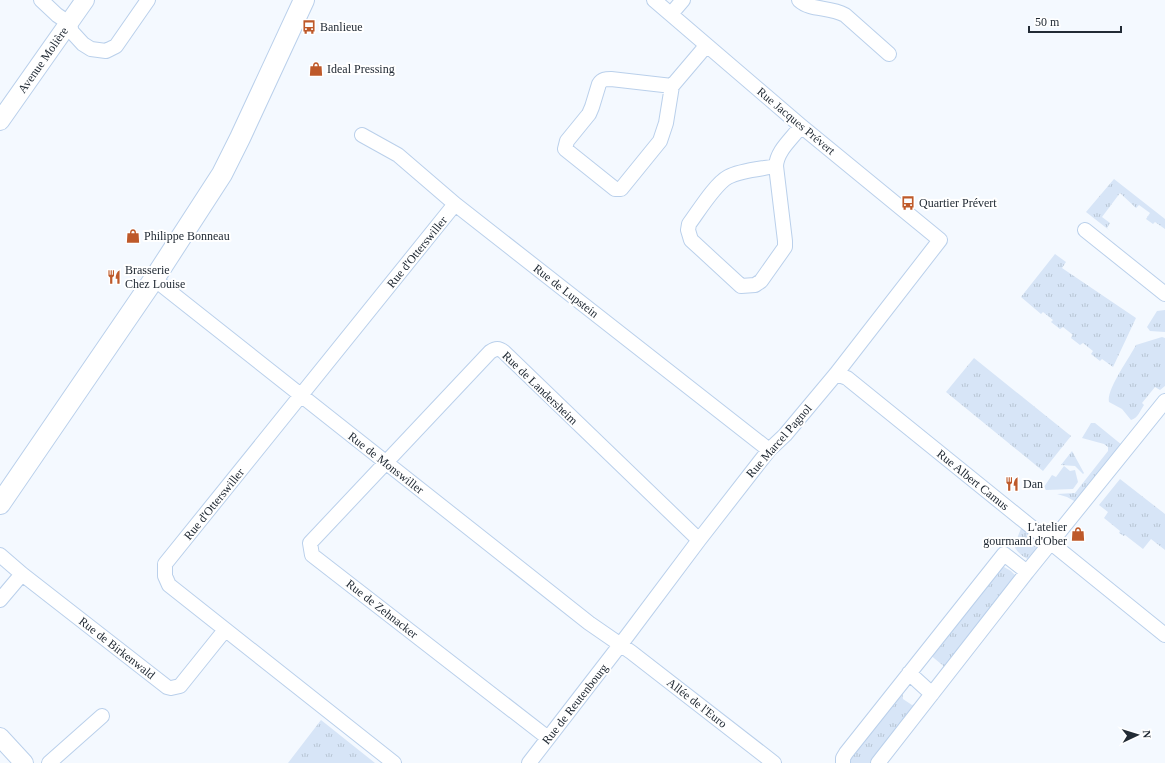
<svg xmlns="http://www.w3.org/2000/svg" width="1165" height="763" viewBox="0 0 1165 763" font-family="'Times New Roman',serif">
	<defs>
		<pattern id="grass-tufts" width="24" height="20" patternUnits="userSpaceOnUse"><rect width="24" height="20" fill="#d7e5f7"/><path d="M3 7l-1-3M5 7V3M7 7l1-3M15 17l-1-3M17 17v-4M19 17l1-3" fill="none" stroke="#b8c5d4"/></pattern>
	</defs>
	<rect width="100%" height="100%" fill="#f4f9ff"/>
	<path fill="url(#grass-tufts)" d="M1114 179 1165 219V229L1155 222 1153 224 1146 219 1150 213 1139 205 1136 208 1120 193 1102 217 1110 223 1107 228 1109 230 1086 212Z
		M1055 254 1066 262 1062 268 1136 318 1113 367 1102 359 1100 361 1091 354 1093 351 1083 343 1080 345 1071 338 1073 334V335L1063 327 1060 329 1051 322 1053 320 1043 312 1041 314 1021 297Z
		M1165 310V332L1150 331 1147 327 1157 311Z
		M1162 337 1165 338V386L1160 390 1155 387 1142 403 1144 405C1140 411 1138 418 1131 420L1122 409 1109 402C1106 390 1130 357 1136 345Z
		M974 358 1071 436 1043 471 946 392Z
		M1091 423H1095L1122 445 1076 502 1067 497 1057 494 1075 493 1108 451V447L1104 444 1082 438Z
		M1072 451 1084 473 1083 474 1075 466 1061 465Z
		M1120 479 1165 514V550L1151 539 1143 549 1125 535 1124 536 1119 533 1120 531 1104 518 1108 512 1099 505Z
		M1022 526 1035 538 1025 539V544L1043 546 1031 560C1025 559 1017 552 1014 546Z
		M1004 567 1011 571 1016 576 946 668 929 654 999 569Z
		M902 690 903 699 912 705 919 703 873 763H848L849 754Z
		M321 720 375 763H288Z"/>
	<path fill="#d7e5f7" d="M1064 466 1070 471 1075 470 1078 482 1073 489 1046 490 1044 487 1052 475 1056 477Z"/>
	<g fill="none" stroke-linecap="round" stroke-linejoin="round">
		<defs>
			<path id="minor" d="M41 0 57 15 69 23 72 32 83 44 91 49 106 51 116 46 148 0
				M799 0C811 11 829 6 845 15L889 54
				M671 14 683 0
				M672 86 666 123 660 141 621 189H615L565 149 567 141 589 114 592 107 599 84C602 79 606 79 611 79L672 86 706 46
				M362 135 398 155 455 204 769 450
				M776 166C761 169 741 170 728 177 715 184 698 212 689 224L688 230 691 240 741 286 755 285 761 281 785 247V241L776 166C777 150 792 139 801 126
				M1085 230 1165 294
				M154 279 589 623 631 652 774 763
				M836 374 847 378 1165 635
				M0 555 22 574 167 687 171 688 180 686 225 630
				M1027 572 1165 401
				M0 600 22 574
				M909 673 932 694
				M548 738 312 555 310 543 490 352C496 348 499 348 504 352L699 540
				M49 763 102 716
				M394 763 169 585 165 576V564L455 204
				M529 763 627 636 699 540 769 450 785 435 836 374 940 240 801 126 654 0
				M843 763V758L846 753 1004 554 1027 572 878 763"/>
			<path id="tertiary" d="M0 121 85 0
				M0 737 24 763"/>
			<path id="secondary" d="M0 504 154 279 222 174 240 138 304 0"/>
		</defs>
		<use href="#minor" stroke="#bad0eb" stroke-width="16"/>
		<use href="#tertiary" stroke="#bad0eb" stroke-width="20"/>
		<use href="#secondary" stroke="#bad0eb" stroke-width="22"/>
		<use href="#minor" stroke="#fff" stroke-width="14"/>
		<use href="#tertiary" stroke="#fff" stroke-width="18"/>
		<use href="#secondary" stroke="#fff" stroke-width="20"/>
	</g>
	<defs>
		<symbol id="bus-bare" viewBox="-9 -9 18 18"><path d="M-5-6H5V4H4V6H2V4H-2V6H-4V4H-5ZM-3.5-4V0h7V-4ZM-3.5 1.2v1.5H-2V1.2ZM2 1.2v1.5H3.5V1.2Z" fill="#be592a" stroke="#fff" stroke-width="2.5" paint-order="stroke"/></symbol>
		<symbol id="shop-bare" viewBox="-9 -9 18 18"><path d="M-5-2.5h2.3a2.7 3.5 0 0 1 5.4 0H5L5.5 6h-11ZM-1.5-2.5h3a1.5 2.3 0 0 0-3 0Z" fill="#be592a" stroke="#fff" stroke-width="2.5" paint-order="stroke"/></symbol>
		<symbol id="restaurant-bare" viewBox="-9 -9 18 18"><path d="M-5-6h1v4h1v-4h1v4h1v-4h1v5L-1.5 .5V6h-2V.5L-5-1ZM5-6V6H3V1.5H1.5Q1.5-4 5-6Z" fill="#be592a" stroke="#fff" stroke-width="2.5" paint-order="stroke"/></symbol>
	</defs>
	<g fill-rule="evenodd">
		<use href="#bus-bare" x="299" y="17" width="20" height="20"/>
		<use href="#shop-bare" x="306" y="59" width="20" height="20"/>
		<use href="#bus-bare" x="898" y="193" width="20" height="20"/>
		<use href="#shop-bare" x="123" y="226" width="20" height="20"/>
		<use href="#restaurant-bare" x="104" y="267" width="20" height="20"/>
		<use href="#restaurant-bare" x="1002" y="474" width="20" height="20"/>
		<use href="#shop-bare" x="1068" y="524" width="20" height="20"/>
	</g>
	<g text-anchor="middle" stroke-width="4" stroke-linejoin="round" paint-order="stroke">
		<g font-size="12" fill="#222b35" stroke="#fff" text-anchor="start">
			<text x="320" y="31">Banlieue</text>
			<text x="327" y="73">Ideal Pressing</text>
			<text x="919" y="207">Quartier Prévert</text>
			<text x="144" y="240">Philippe Bonneau</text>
			<text x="125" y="274">Brasserie<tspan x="125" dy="14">Chez Louise</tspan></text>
			<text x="1023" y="488">Dan</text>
			<text x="1067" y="531" text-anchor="end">L'atelier<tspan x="1067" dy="14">gourmand d'Ober</tspan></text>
		</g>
		<g font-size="12" fill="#222b35" stroke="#fff">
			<text transform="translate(43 60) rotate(-55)" y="4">Avenue Molière</text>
			<text transform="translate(796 121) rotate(40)" y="4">Rue Jacques Prévert</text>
			<text transform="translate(417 252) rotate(-51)" y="4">Rue d'Otterswiller</text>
			<text transform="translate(566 291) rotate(38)" y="4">Rue de Lupstein</text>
			<text transform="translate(540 388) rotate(44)" y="4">Rue de Landersheim</text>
			<text transform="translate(779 441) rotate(-49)" y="4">Rue Marcel Pagnol</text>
			<text transform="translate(386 463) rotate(38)" y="4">Rue de Monswiller</text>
			<text transform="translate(973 480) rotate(39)" y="4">Rue Albert Camus</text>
			<text transform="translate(214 504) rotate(-51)" y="4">Rue d'Otterswiller</text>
			<text transform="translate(382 609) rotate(38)" y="4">Rue de Zehnacker</text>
			<text transform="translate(117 648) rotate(38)" y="4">Rue de Birkenwald</text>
			<text transform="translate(697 703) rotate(38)" y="4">Allée de l'Euro</text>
			<text transform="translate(575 704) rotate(-52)" y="4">Rue de Reutenbourg</text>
		</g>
	</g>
	<g transform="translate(1137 735) rotate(86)" stroke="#ffffff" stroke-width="3" paint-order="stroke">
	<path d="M0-3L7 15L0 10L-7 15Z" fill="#222b35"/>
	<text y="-6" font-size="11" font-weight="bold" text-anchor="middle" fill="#222b35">N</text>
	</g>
	<path d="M1029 26v6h92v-6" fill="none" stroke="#222b35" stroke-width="2"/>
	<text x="1035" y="26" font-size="12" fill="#222b35" stroke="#ffffff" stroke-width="3" paint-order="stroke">50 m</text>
</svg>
